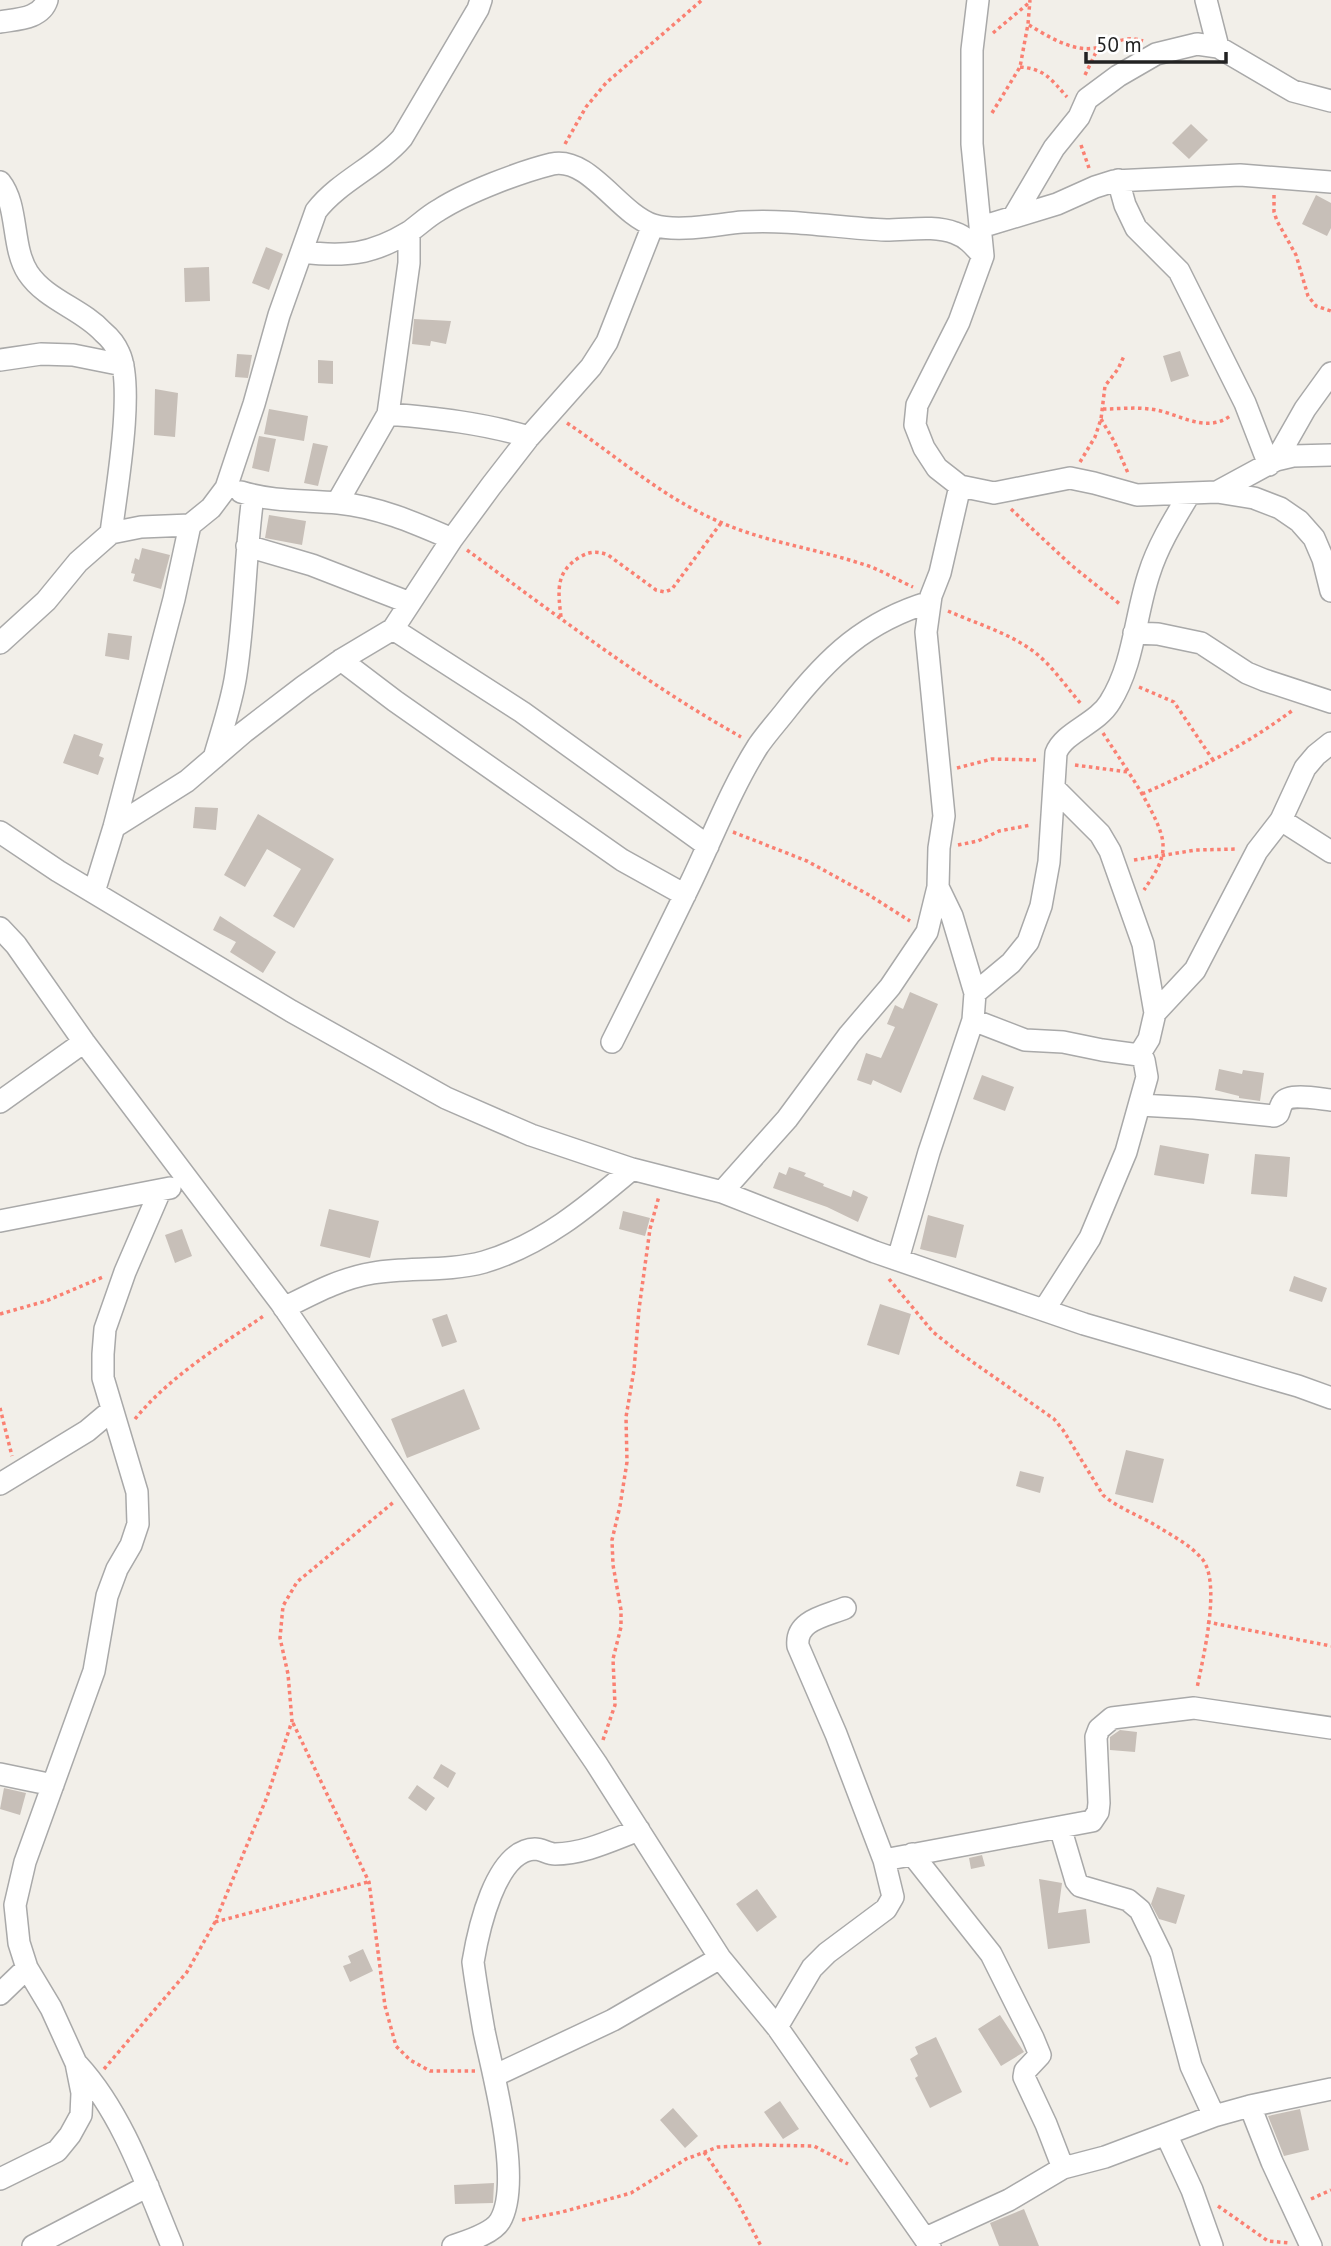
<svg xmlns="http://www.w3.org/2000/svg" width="1331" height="2246" viewBox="0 0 1331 2246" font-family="'PT Sans',sans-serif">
	<rect width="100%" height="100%" fill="#f2efe9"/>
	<path fill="#c7bfb8" d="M1191 124 1208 140 1189 159 1172 143Z
		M1316 195 1331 203V228L1327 236 1302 224Z
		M266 247 283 254 269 290 252 283Z
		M209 267 210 301 185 302 184 268Z
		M414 319 451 321 446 344 431 341 430 346 412 344Z
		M1180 351 1189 376 1171 382 1163 356Z
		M237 354 252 355 248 378 235 377Z
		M318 360 333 361V384L318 383Z
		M155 389 178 393 175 437 154 435Z
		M269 409 308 416 304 441 264 434Z
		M259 436 276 439 269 472 252 468Z
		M313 443 328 446 318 486 304 483Z
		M269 515 306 521 302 545 265 538Z
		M142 548 170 555 161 589 133 581 135 574 131 573 135 558 139 560Z
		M108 633 132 636 129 660 105 656Z
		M74 734 103 744 99 756 104 758 98 775 63 763Z
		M195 807 218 808 216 830 193 828Z
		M258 814 334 859 294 928 273 916 301 869 267 849 245 887 224 875Z
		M220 916 276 952 263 973 230 952 236 942 213 930Z
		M910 992 938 1004 901 1093 873 1080 871 1085 857 1080 866 1053 881 1058 895 1027 887 1024 895 1005 903 1009Z
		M1219 1069 1242 1074 1243 1070 1264 1073 1260 1101 1239 1098V1096L1215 1090Z
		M982 1075 1014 1087 1005 1111 973 1099Z
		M1160 1145 1209 1154 1204 1184 1154 1175Z
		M1255 1154 1290 1157 1287 1197 1251 1194Z
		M789 1167 806 1173 804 1176 824 1184 823 1186 851 1197 853 1190 868 1197 858 1222 827 1207 773 1188 779 1172 786 1175Z
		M329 1209 379 1221 370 1258 320 1246Z
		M623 1211 650 1218 645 1236 619 1229Z
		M928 1215 964 1225 956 1258 920 1249Z
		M182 1229 192 1256 175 1263 165 1235Z
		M1294 1276 1327 1288 1322 1302 1289 1291Z
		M880 1304 911 1314 899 1355 867 1345Z
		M447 1314 457 1342 442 1347 432 1319Z
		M464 1389 480 1429 407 1458 391 1419Z
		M1126 1450 1164 1459 1153 1503 1115 1494Z
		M1020 1471 1044 1477 1040 1493 1016 1486Z
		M1120 1730 1137 1732 1135 1752 1110 1750V1737Z
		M441 1764 456 1773 448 1788 433 1778Z
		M417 1785 435 1798 426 1811 408 1798Z
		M4 1788 26 1793 20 1815 0 1809Z
		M982 1855 985 1866 971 1869 969 1858Z
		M1039 1879 1062 1883 1058 1913 1086 1909 1090 1943 1048 1949Z
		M1157 1887 1185 1895 1176 1924 1159 1919 1151 1904Z
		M757 1889 777 1917 757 1932 736 1904Z
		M363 1949 373 1971 350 1982 343 1966 351 1963 348 1956Z
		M1000 2015 1024 2052 1001 2066 978 2029Z
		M936 2037 962 2092 930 2108 915 2078 918 2076 910 2059 918 2054 915 2047Z
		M780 2101 799 2129 783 2139 764 2112Z
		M673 2108 698 2136 685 2148 660 2120Z
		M1300 2109 1309 2150 1284 2156 1268 2116Z
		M494 2183 493 2203 455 2204 454 2185Z
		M1024 2209 1039 2246H999L990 2223Z"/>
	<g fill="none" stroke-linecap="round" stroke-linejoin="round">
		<defs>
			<path id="minor" d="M978 0 972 50V144L983 256 959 322 917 405 915 425 924 448 937 468 960 486 994 493 1070 478 1094 483 1137 495 1217 492 1254 498 1280 508 1299 521 1314 538 1323 559 1331 591
				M1206 0 1218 47
				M0 22C17 19 41 19 47 0
				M1118 180 1125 205 1136 228 1179 271 1245 403 1269 465
				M0 182C19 206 11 247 28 273 46 300 82 309 103 332 109 337 116 346 119 353 135 386 116 493 111 533
				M1014 216 1054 148 1079 117 1087 99 1118 76 1156 54 1197 44 1218 47 1293 91 1331 101
				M981 227 1057 204 1095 187 1114 181 1240 175 1331 182
				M302 252C345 257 371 255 409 232 419 225 428 216 439 210 467 192 520 172 552 164 589 156 619 214 653 225 679 233 717 224 743 222 790 219 839 228 886 230 909 230 934 225 955 233 967 237 975 247 983 256
				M0 360 41 354 73 355 123 365
				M388 414C436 418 483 423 529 437
				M1276 460 1305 409 1331 373
				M241 492C273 502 305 500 338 503 379 507 415 523 452 539
				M1217 492 1276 460 1293 456 1331 455
				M337 503 388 414 409 263V232
				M247 546 312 565 410 603
				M393 629 522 712 708 846
				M1134 633 1158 634 1201 643 1247 673 1264 680 1331 702
				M0 643 46 601 78 562 111 533 141 527 190 525 211 508 226 488 254 404 279 315 316 211C339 181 378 166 402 138L478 9 481 0
				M341 660 395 701 622 860 685 895
				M214 758C222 730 232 702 236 674 245 615 245 555 253 496
				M1055 789 1100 834 1110 851 1143 944 1155 1013 1149 1039 1139 1055
				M1281 820 1331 852
				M114 827 187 781 244 732 304 686 341 660 393 629 452 539 491 486 529 437 591 367 607 342 653 225
				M0 832 58 871 291 1011 446 1098 531 1135 632 1169 722 1192 875 1252 1084 1324 1298 1386 1331 1398
				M94 892 114 827 174 599 190 525
				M0 928 16 945 84 1042 281 1303 596 1763 720 1958 777 2027 930 2246
				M975 993 1011 963 1028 942 1041 906 1049 862 1056 753C1064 732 1097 724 1110 702 1134 664 1135 616 1149 574 1158 545 1175 518 1190 493
				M1155 1013 1195 970 1257 851 1281 820 1305 768 1316 755 1331 743
				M973 1020 1025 1040 1063 1042 1102 1050 1139 1055 1144 1060 1147 1077 1126 1152 1090 1238 1044 1310
				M612 1042C639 988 666 934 692 880 713 836 732 787 758 746 767 733 778 721 788 708 828 657 866 621 930 602
				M0 1102 84 1042
				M1140 1105 1194 1108 1274 1116 1278 1114C1280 1110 1280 1106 1283 1102 1290 1093 1320 1099 1331 1100
				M722 1192 787 1119 849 1035 890 987 927 932 938 887 939 848 944 816 926 632 931 596 940 573 960 486
				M0 1221 170 1188
				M898 1259 929 1152 973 1020 975 993 952 916 938 887
				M284 1308C312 1294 341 1278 373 1273 410 1267 447 1272 484 1262 542 1245 587 1207 632 1169
				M0 1484 87 1431 112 1410
				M0 1774 53 1785
				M1060 1827 1076 1881 1080 1886 1128 1900 1140 1910 1161 1953 1191 2066 1214 2116
				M912 1854 991 1954 1033 2038 1040 2055 1025 2071 1024 2077 1046 2124 1063 2168
				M884 1860 1092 1821 1098 1812 1099 1803 1096 1737 1099 1729 1112 1718 1194 1708 1331 1728
				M0 1994 27 1968
				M777 2027 812 1968 827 1953 886 1909 893 1897 884 1860 836 1734 798 1646C795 1620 826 1616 845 1608
				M78 2065C123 2114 147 2186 172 2246
				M494 2076 613 2020 720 1958
				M1250 2106 1272 2162 1311 2246
				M1166 2134 1192 2190 1212 2246
				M0 2179 57 2151 70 2135 81 2115 82 2093 76 2063 51 2008 27 1968 19 1943 15 1905 25 1862 94 1671 107 1596 117 1569 131 1545 138 1524 137 1492 103 1378V1354L105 1329 125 1272 160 1191
				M926 2238 1009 2200 1063 2168 1105 2157 1214 2116 1250 2106 1331 2089
				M33 2246 148 2186
				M453 2246C467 2241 492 2234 500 2221 523 2182 493 2075 484 2031 480 2008 476 1985 473 1962 478 1932 495 1850 535 1849 542 1849 548 1854 555 1854 584 1854 612 1840 639 1830"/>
		</defs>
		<use href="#minor" stroke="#a9a9a9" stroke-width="24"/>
		<path stroke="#fa8072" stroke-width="3.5" stroke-dasharray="3.5 3.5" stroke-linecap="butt" d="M1029 25C1049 37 1075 54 1100 47 1116 43 1126 35 1143 41
			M993 33 1030 2
			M1020 67C1045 69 1051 79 1067 97
			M1085 75 1098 48
			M992 113 1020 67 1028 24 1030 0
			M565 144 586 107 606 83 702 0
			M1081 145 1089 168
			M1274 195V212L1277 221 1296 255 1308 296 1316 306 1331 311
			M1103 409C1118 409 1134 407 1149 409 1176 411 1204 435 1230 416
			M1101 419 1114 441 1128 473
			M567 423C618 457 663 498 720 522 765 542 813 548 859 563 878 568 895 579 913 587
			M1080 462 1095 437 1101 419 1105 386 1118 369 1124 356
			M1011 509 1071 565 1121 605
			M467 550C556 615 645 683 741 737
			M948 611C975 623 1009 633 1033 651 1052 665 1066 687 1082 705
			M561 617C558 591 555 572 580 557 590 551 598 551 608 555L656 590 665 592 672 589 721 523
			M1139 687 1174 702 1213 760
			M1103 733C1118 757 1163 819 1163 845 1164 862 1153 876 1144 890
			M1075 765 1128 772
			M957 768 992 759 1036 760
			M1142 794C1195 771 1246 745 1293 710
			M733 832 807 861 869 895 910 921
			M958 845 978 841 999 831 1031 825
			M1134 860 1196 850 1237 849
			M889 1279 933 1332 957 1351 1054 1419 1063 1430 1103 1495C1118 1508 1138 1515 1155 1525 1171 1535 1191 1545 1203 1560 1221 1585 1203 1658 1197 1688
			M0 1314 46 1301 103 1277
			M0 1408 12 1456
			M135 1419C170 1376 220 1346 265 1315
			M1207 1622 1331 1646
			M293 1723 369 1882 385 2006 396 2046 410 2060 430 2071H475
			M603 1740 615 1705 613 1659 621 1627V1610L613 1565 612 1540 620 1506 627 1462 626 1417 634 1370 639 1309 650 1229 659 1196
			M215 1922 368 1882
			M104 2069 187 1972 215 1922 267 1797 292 1721 288 1674 280 1638 283 1606 297 1582 395 1501
			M704 2152 736 2199 761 2246
			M1311 2199 1331 2190
			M1218 2206 1268 2241 1289 2243
			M522 2220 562 2212 631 2193 686 2159 718 2147 756 2145 814 2146 848 2164"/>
		<use href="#minor" stroke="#fff" stroke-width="21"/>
	</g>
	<path d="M1086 52v10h140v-10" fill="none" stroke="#222222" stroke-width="3.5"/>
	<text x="1096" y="52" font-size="21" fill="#222222" stroke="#ffffff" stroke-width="5" paint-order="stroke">50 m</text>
</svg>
